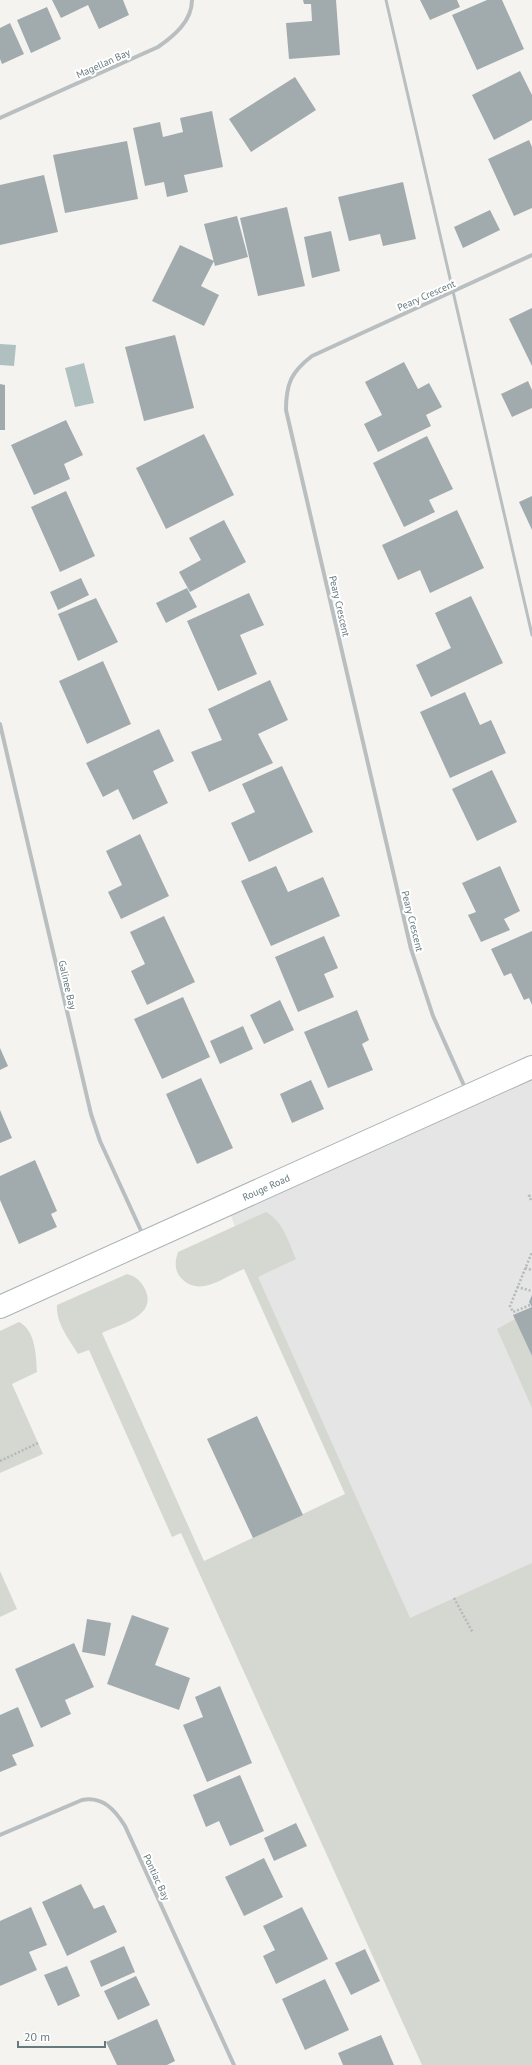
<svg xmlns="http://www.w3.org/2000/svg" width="532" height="2065" viewBox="0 0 532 2065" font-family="'PT Sans',sans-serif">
	<rect width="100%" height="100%" fill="#f4f3f0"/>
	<path fill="#e4e5e4" d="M532 1067V2065H422L356 1498 239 1237 228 1208Z"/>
	<path fill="#d5d8d0" d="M266 1212C283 1221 289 1243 296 1259L258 1277 410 1618 532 1563V2065H422L181 1533 172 1537 89 1350 78 1354C69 1339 56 1324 57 1305L127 1274C135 1276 141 1281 145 1289 158 1317 119 1324 102 1333L204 1561 345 1494 244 1269C223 1277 200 1298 181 1278 174 1270 175 1261 178 1252Z
		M515 1319 532 1356V1408L497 1329Z
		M19 1322C36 1331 36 1356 37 1372L12 1384 43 1454 0 1473V1331Z
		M0 1571 17 1609 0 1617Z"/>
	<path fill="#b0c0c0" d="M0 344 16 345 14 366 0 365Z
		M84 363 94 403 75 407 65 368Z"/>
	<path fill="#a1abad" d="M52 0H123L129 15 99 29 88 5 61 18Z
		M303 0H336L340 55 289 59 286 23 312 21 311 4H304Z
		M420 0H457L460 7 430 20Z
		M487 0H502L524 49 477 70 452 15Z
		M47 7 61 39 31 53 17 20Z
		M10 23 24 54 2 64 0 59V28Z
		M520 71 532 95V120L494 140 472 95Z
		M295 77 316 110 251 152 229 119Z
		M212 111 223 167 184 175 188 192 167 197 164 182 145 186 133 128 160 122 163 137 183 132 180 118Z
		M529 140 532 147V208L514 216 488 159Z
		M127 141 138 199 65 213 53 155Z
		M44 175 58 232 0 245V185Z
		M403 182 416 239 383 246 380 234 349 241 338 197Z
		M287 207 305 286 258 296 240 218Z
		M490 210 500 230 463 248 454 227Z
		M237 216 248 257 215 266 204 224Z
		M331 231 340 271 312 278 304 237Z
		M180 245 214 261 201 286 219 295 204 326 152 301Z
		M532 308V366L509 319Z
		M175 335 194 408 144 421 125 347Z
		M404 362 418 389 429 383 442 407 426 415 431 426 378 452 364 424 382 415 365 382Z
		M528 381 532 390V408L512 417 501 394Z
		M0 384 5 385V430H0Z
		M66 420 83 455 64 464 70 479 34 495 11 445Z
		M204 434 234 495 166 529 136 468Z
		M427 436 453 489 429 500 435 512 404 527 373 463Z
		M66 491 95 556 60 572 31 507Z
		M532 496V530L519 502Z
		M457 510 484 568 430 593 420 570 398 580 382 545Z
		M224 520 246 562 190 592 179 572 201 560 189 538Z
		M81 578 89 595 58 610 50 592Z
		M187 588 197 607 166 623 156 603Z
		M249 593 264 625 240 635 257 674 218 691 187 621Z
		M471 596 503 663 431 697 416 665 451 648 435 613Z
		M96 598 118 642 78 661 58 614Z
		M103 661 131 724 87 744 59 681Z
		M270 680 288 720 258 734 273 763 209 792 191 752 222 740 208 709Z
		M465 692 480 725 491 720 506 753 450 778 420 712Z
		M159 729 174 761 153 771 168 803 133 820 118 789 103 797 86 763Z
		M282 766 313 832 249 862 231 823 255 812 242 784Z
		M492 770 517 822 477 841 452 789Z
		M140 834 169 896 121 919 108 892 122 885 106 851Z
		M276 866 288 892 323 877 340 916 271 946 241 881Z
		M500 866 520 911 504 919 510 930 481 942 468 915 476 912 462 883Z
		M164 916 195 982 147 1005 131 971 145 964 130 932Z
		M532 931V1005L529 998 524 1000 511 973 504 976 491 949Z
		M324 936 338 968 324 974 334 997 298 1012 275 957Z
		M183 997 210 1057 162 1079 134 1019Z
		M280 1000 294 1030 264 1044 250 1015Z
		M357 1010 369 1040 362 1044 373 1070 328 1088 304 1032Z
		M243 1026 253 1049 220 1064 210 1041Z
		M0 1048 8 1066 0 1070Z
		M201 1078 233 1148 197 1164 166 1094Z
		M311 1080 324 1109 292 1123 280 1094Z
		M0 1110 12 1138 0 1143Z
		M35 1160 57 1211 51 1214 57 1227 19 1244 0 1200V1176Z
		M532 1295V1356L513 1315 532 1307 529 1302Z
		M257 1416 303 1515 253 1538 207 1439Z
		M132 1615 169 1628 155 1665 190 1678 179 1710 107 1684Z
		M87 1619 111 1623 105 1656 82 1652Z
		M74 1643 94 1687 65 1700 71 1714 41 1728 15 1669Z
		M220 1686 252 1763 207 1782 183 1725 203 1717 195 1697Z
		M18 1707 34 1746 12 1755 17 1765 0 1772V1715Z
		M240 1775 264 1831 230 1846 219 1821 206 1827 193 1795Z
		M296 1823 307 1846 274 1861 264 1838Z
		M264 1858 283 1897 244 1916 225 1877Z
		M81 1884 94 1909 104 1905 117 1932 67 1956 42 1902Z
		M31 1907 47 1945 29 1952 37 1970 0 1986V1921Z
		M302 1907 328 1959 276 1984 263 1956 275 1950 263 1926Z
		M124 1946 135 1972 101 1987 90 1961Z
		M365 1949 380 1981 351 1995 335 1963Z
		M67 1966 80 1996 58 2006 44 1975Z
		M136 1976 150 2005 118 2020 104 1991Z
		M325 1979 349 2030 305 2050 282 1999Z
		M157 2019 175 2061 167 2065H117L106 2042Z
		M381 2035 394 2065H343L338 2053Z"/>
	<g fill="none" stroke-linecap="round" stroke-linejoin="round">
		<defs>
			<path id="secondary" d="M0 1307 532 1067"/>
		</defs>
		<use href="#secondary" stroke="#abb3b5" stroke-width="24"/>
		<path stroke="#b5b9ba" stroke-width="2.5" stroke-dasharray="2 2" stroke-linecap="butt" d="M531 1200 529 1196 532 1195
			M525 1268 532 1270
			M517 1287 532 1291
			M530 1305 513 1312 510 1306 532 1252
			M0 1461 38 1443
			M454 1598 473 1633"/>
		<path stroke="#b9bfc0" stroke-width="3" d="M386 0 532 635"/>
		<path stroke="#b9bfc0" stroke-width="4" d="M0 118 158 47C174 36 192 21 192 0
			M0 724 91 1114 100 1141 143 1235
			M466 1090 433 1016 411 949 286 410C286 384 291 372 312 356L532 255
			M0 1835 82 1800C103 1796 115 1810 125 1826L234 2065"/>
		<use href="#secondary" stroke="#fff" stroke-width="22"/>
	</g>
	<g text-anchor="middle" stroke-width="4" stroke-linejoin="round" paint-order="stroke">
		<g font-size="10" fill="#667a7e" stroke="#fff">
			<text transform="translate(103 63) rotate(-24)" y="4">Magellan Bay</text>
			<text transform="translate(426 295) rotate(-24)" y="4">Peary Crescent</text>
			<text transform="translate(340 606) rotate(77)" y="4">Peary Crescent</text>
			<text transform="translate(413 921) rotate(76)" y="4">Peary Crescent</text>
			<text transform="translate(68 985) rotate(77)" y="4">Galinee Bay</text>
			<text transform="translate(266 1187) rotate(-24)" y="4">Rouge Road</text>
			<text transform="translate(157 1877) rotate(65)" y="4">Pontiac Bay</text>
		</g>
	</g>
	<path d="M18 2041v6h87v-6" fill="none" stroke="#667a7e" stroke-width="2"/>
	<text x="24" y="2041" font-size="12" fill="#667a7e" stroke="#ffffff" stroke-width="3" paint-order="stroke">20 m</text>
</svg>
